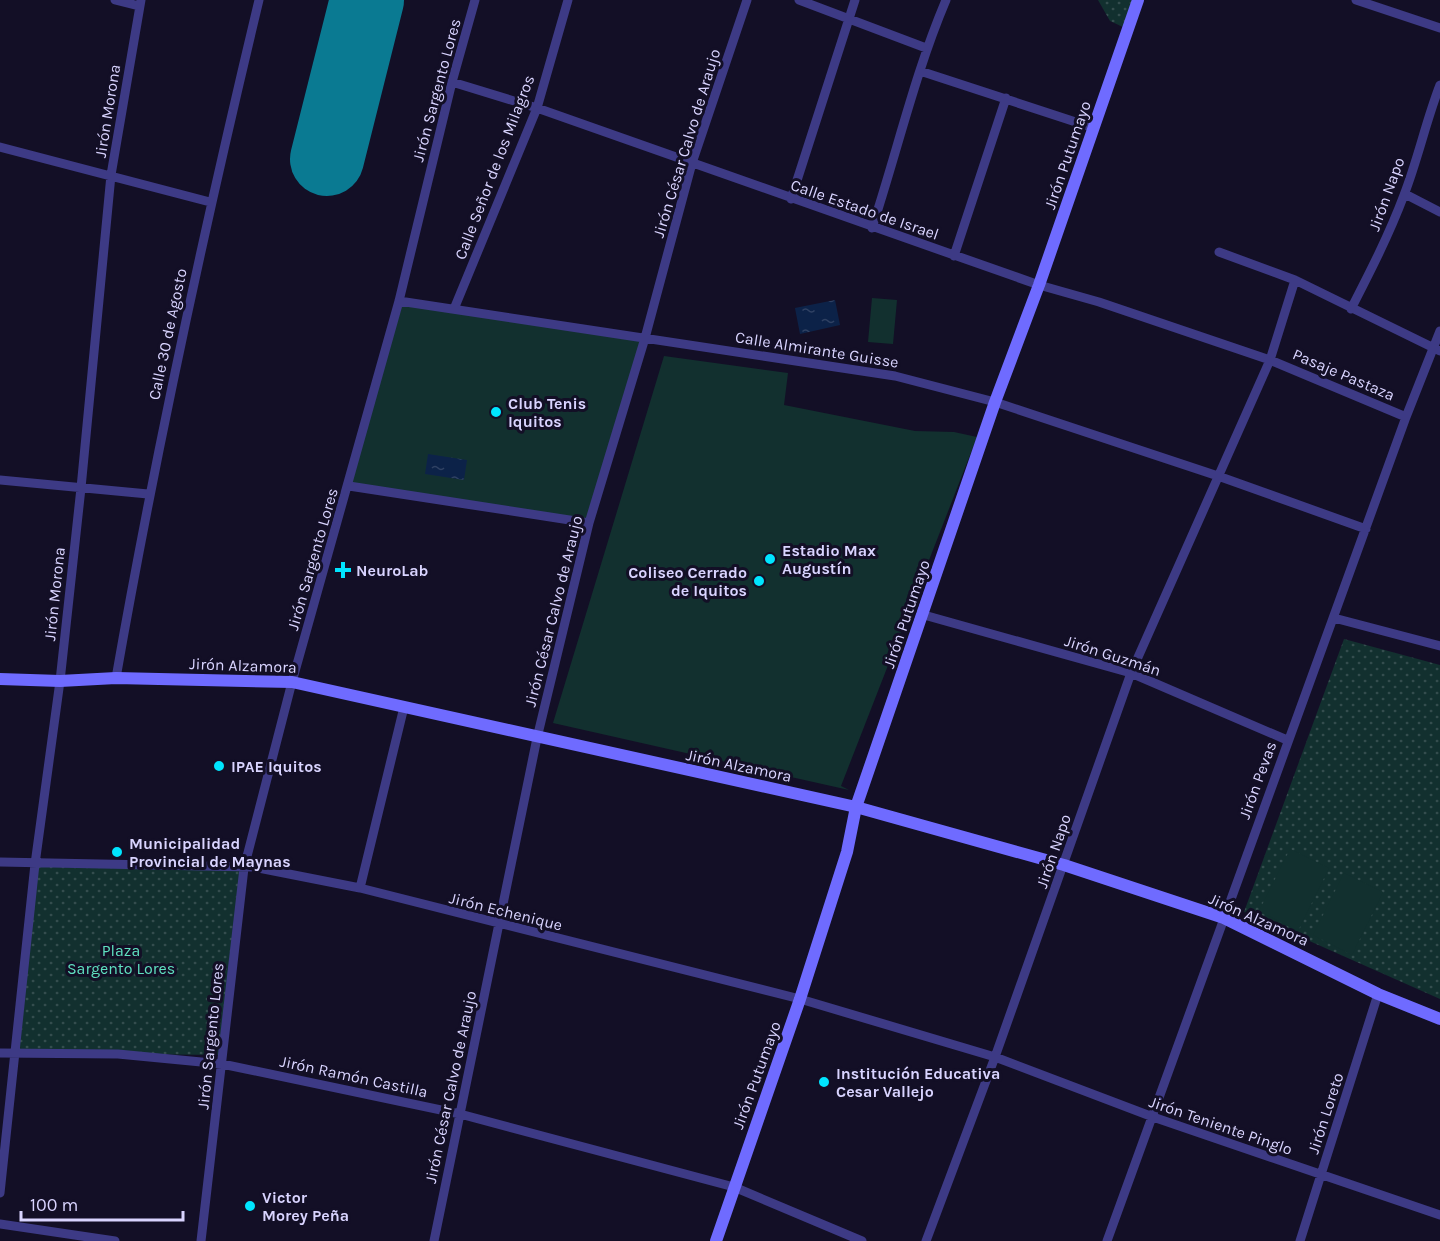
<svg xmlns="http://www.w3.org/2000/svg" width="1440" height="1241" viewBox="0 0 1440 1241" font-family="Karla,sans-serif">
	<defs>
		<pattern id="grass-dots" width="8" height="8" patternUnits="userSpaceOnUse" patternTransform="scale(1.5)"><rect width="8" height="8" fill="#12302f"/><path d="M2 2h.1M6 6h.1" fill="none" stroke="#344d4e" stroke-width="1.8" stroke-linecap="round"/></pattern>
		<pattern id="water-ripples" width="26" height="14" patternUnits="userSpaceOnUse" patternTransform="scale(1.5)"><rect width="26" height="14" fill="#0c2248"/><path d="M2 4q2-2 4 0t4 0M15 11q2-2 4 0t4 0" fill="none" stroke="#2f4163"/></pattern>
	</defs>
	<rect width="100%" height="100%" fill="#130f26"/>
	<path fill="url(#grass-dots)" d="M1098 0H1132L1123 27 1110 21Z
		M1344 639 1440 665V999L1244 912Z
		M35 861 244 868 223 1055 15 1053Z"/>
	<path fill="#12302f" d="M872 298 897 300 893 344 868 342Z
		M399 301 645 338 589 523 349 486Z
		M664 356 788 373 784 405 915 431 954 432 977 437 841 786 849 790 791 777 787 780 779 774 553 723Z
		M1290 849 1329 868 1298 931 1259 911Z
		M1344 873 1383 892 1352 955 1313 935Z"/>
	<path fill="url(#water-ripples)" d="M835 300 840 325 800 334 795 308Z
		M428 454 467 460 464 480 425 474Z"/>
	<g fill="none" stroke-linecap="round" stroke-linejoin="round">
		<path stroke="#0a7a92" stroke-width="74" d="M327 159 367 0"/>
		<path stroke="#3d3a85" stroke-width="9" d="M115 0 139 6
			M799 0 926 48
			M1356 0 1440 28
			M920 71 1094 128
			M452 82 537 108 1039 285 1099 302 1270 360 1406 417
			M0 147 210 202
			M1405 194 1440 212
			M791 199 855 0
			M872 228C897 152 915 73 946 0
			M1219 252 1295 280 1440 351
			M954 256 1006 98
			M399 301 895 376 995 402 1218 476 1366 529
			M454 309 537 108 568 0
			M1351 309C1370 272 1389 235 1404 195 1418 159 1426 121 1440 85
			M0 480 148 494
			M349 486 589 523
			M924 615 1131 673 1287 740
			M1334 618 1440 646
			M116 678C156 450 205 225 259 0
			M0 862 253 867 360 888 800 999 995 1057 1153 1117 1440 1215
			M360 888 404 707
			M0 1053 118 1054 222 1064 460 1114 734 1187 862 1241
			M0 1193 35 864 60 681 81 488 111 175 141 0
			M0 1224 115 1241
			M201 1241 244 868 292 682 399 301 452 82 475 0
			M434 1241 537 738 589 523 645 338 692 163 747 0
			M926 1241 995 1057 1131 673 1270 360 1295 280
			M1107 1241 1406 417 1440 331
			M1300 1241 1378 994"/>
		<path stroke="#6f6bff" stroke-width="12" d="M0 679 60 681 116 678 292 682 856 807 1064 865 1224 918 1378 994 1440 1019
			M716 1241 800 999 847 852 856 807 995 402 1039 285 1138 0"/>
	</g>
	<g fill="#00e5ff" stroke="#130f26" stroke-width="2">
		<circle cx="496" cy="412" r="6"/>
		<circle cx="770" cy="559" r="6"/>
		<path d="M340 561h6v6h6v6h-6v6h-6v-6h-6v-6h6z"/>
		<circle cx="759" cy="581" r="6"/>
		<circle cx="219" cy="766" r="6"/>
		<circle cx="117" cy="852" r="6"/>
		<circle cx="824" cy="1082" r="6"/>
		<circle cx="250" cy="1206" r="6"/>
	</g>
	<g text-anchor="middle" stroke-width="6" stroke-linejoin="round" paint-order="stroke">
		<g font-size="16" fill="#d9d4ff" stroke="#130f26">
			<text transform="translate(436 90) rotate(-75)" y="6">Jirón Sargento Lores</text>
			<text transform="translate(107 111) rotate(-81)" y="6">Jirón Morona</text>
			<text transform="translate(686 143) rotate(-73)" y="6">Jirón César Calvo de Araujo</text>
			<text transform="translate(1067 155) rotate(-71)" y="6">Jirón Putumayo</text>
			<text transform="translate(494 167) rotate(-69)" y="6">Calle Señor de los Milagros</text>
			<text transform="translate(1386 194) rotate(-70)" y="6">Jirón Napo</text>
			<text transform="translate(865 209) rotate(19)" y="6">Calle Estado de Israel</text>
			<text transform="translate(167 334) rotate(-78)" y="6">Calle 30 de Agosto</text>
			<text transform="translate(817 349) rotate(9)" y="6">Calle Almirante Guisse</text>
			<text transform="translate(1344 374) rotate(23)" y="6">Pasaje Pastaza</text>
			<text transform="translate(312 559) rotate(-74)" y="6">Jirón Sargento Lores</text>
			<text transform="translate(54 594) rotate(-84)" y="6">Jirón Morona</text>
			<text transform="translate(553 611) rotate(-76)" y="6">Jirón César Calvo de Araujo</text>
			<text transform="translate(906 614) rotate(-71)" y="6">Jirón Putumayo</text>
			<text transform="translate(1113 655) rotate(18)" y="6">Jirón Guzmán</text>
			<text transform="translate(243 665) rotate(2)" y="6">Jirón Alzamora</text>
			<text transform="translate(739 765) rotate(12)" y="6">Jirón Alzamora</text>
			<text transform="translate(1257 780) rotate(-70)" y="6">Jirón Pevas</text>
			<text transform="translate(1053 851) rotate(-71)" y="6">Jirón Napo</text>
			<text transform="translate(506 911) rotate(14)" y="6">Jirón Echenique</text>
			<text transform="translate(1259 919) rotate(24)" y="6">Jirón Alzamora</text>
			<text transform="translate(210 1036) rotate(-84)" y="6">Jirón Sargento Lores</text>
			<text transform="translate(756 1075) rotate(-70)" y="6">Jirón Putumayo</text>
			<text transform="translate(354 1076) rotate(12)" y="6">Jirón Ramón Castilla</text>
			<text transform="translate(450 1087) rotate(-78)" y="6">Jirón César Calvo de Araujo</text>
			<text transform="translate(1325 1113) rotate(-72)" y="6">Jirón Loreto</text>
			<text transform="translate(1221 1125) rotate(19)" y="6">Jirón Teniente Pinglo</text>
		</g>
		<g font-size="16" font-weight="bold" fill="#d9d4ff" stroke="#130f26" text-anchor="start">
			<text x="508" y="409">Club Tenis<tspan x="508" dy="18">Iquitos</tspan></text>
			<text x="782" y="556">Estadio Max<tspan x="782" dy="18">Augustín</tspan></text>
			<text x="356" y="576">NeuroLab</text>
			<text x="747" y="578" text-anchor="end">Coliseo Cerrado<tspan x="747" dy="18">de Iquitos</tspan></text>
			<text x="231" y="772">IPAE Iquitos</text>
			<text x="129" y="849">Municipalidad<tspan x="129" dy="18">Provincial de Maynas</tspan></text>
			<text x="836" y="1079">Institución Educativa<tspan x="836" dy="18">Cesar Vallejo</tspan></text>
			<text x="262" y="1203">Victor<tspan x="262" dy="18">Morey Peña</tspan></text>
		</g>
		<g font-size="16" fill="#5fe0c0" stroke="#130f26">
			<text x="121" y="956">Plaza<tspan x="121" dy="18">Sargento Lores</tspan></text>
		</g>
	</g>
	<path d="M21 1211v9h162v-9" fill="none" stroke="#d9d4ff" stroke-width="3"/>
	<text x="30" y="1211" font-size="18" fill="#d9d4ff" stroke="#130f26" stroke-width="4.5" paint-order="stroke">100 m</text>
</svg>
